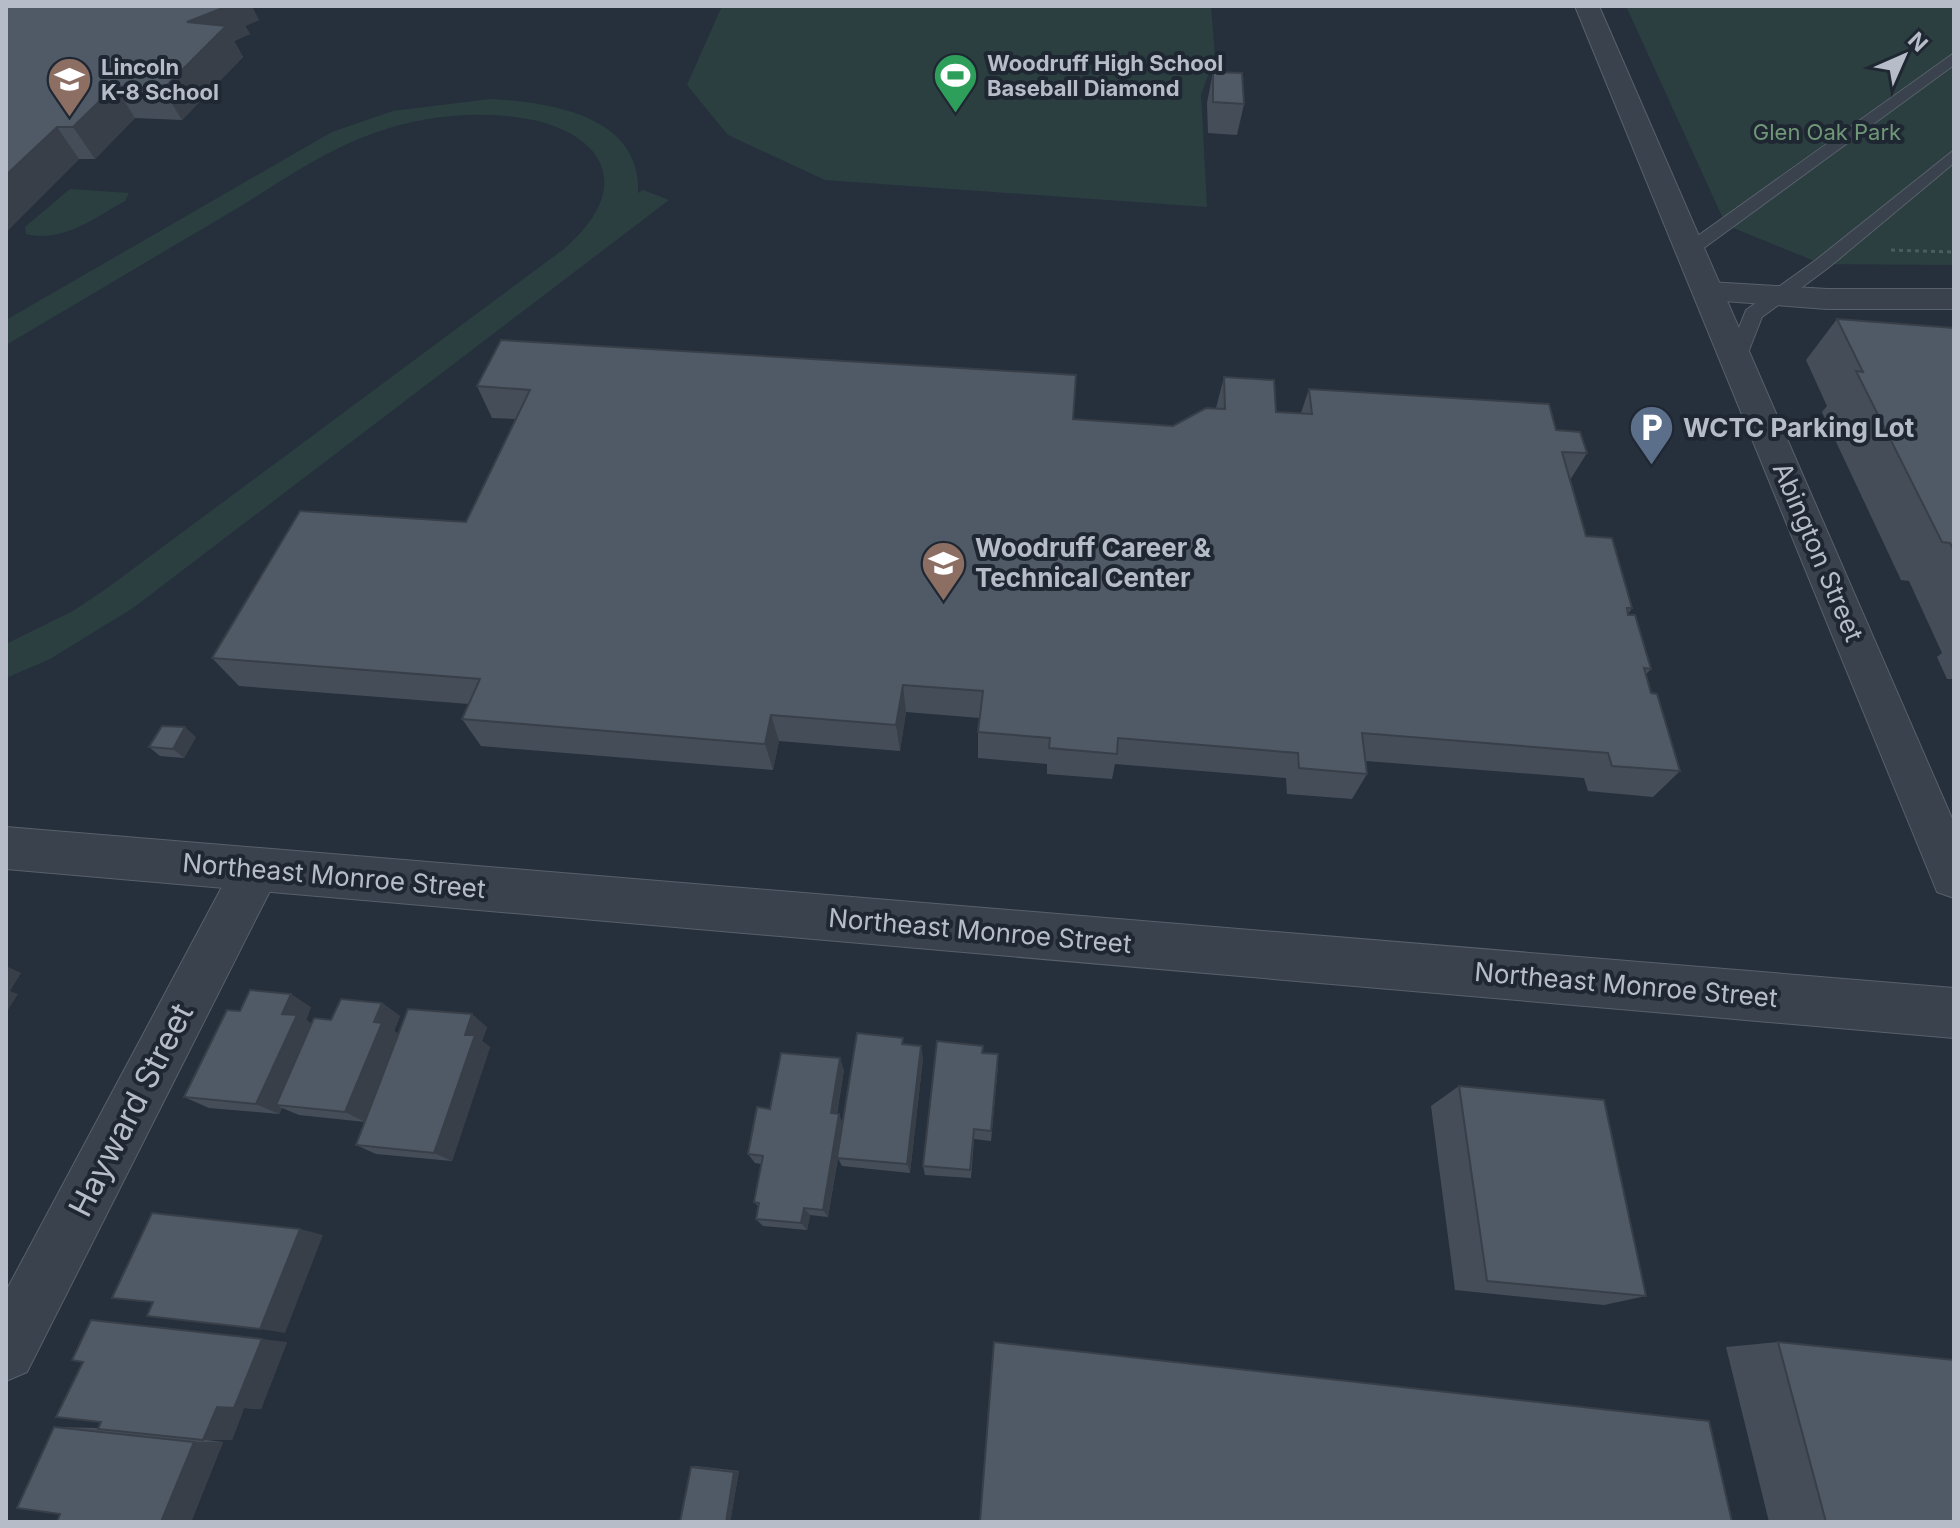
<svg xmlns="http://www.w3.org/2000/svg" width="1960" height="1528" viewBox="0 0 1960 1528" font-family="Inter,sans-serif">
	<rect width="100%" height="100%" fill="#26303c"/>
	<path fill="#2b3f40" d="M722 6H1211L1215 58 1201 94 1207 207 825 180 728 135 687 85Z
		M1626 6H1954V265L1822 264 1726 225Z
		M490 99C549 102 642 115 638 193L643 190 669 200 133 608 50 659 6 678V644L73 611 106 589 564 249C644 180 595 123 506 116 462 112 416 118 374 133 325 150 280 182 236 209 159 254 83 300 6 345V320L332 132 393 111Z
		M70 189 129 193 125 201C94 218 63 243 26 234L25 227Z"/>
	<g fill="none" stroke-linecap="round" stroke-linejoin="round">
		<defs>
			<path id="service" d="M1954 53V65L1697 253H1685V245Z
				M1954 150V163L1828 268 1762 317 1744 363H1730L1727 358 1746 310 1816 260Z"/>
			<path id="minor" d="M1709 282 1827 289H1954V309H1827L1698 299 1693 292 1698 285Z
				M256 849 273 855 279 870 273 885 27 1372 6 1381V1291L239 855Z"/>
			<path id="tertiary" d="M1575 6H1599L1954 823V898L1937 892 1931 877Z
				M6 827 1954 988V1038L6 869Z"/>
		</defs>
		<use href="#service" stroke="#58606b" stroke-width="2"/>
		<use href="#minor" stroke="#58606b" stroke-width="2"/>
		<use href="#tertiary" stroke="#58606b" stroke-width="2"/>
		<path stroke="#4a5c5f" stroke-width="3" stroke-dasharray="4 4" stroke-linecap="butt" d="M1891 250 1954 252"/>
		<use href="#service" fill="#3a424d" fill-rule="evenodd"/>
		<use href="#minor" fill="#3a424d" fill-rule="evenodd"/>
		<use href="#tertiary" fill="#3a424d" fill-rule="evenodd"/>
	</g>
	<path fill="#454d59" d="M6 6 259 20 245 26 250 34 234 41 243 57 182 120 135 118 95 159H79L6 232Z
		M1213 72 1244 104 1237 135 1208 133 1207 103Z
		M1837 319 1954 328V679H1947L1937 657 1942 653 1909 581 1901 580 1822 412 1827 406 1806 360Z
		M1224 377 1276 412 1301 413 1309 389 1556 430 1587 453 1570 480 1586 536 1632 608 1628 614 1651 669 1646 674 1651 693 1680 771 1653 797 1588 791 1584 778 1366 761 1367 774 1352 799 1287 794 1286 778 1115 764 1112 779 1047 774V764L978 758V732L980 718 906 712 900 751 779 741 773 770 481 746 462 719 469 704 239 686 212 658 466 522 516 419 492 418 477 386 1173 426 1216 408Z
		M196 737 184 758 160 756 149 747Z
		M382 1003 400 1016 394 1031 399 1034 487 1027 482 1041 490 1047 452 1161 376 1154 356 1145 365 1122 299 1115 282 1108 279 1114 209 1108 184 1097 240 1011 311 1007 306 1020 312 1024 331 1020Z
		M904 1044 923 1058 910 1173 842 1166 838 1158 828 1217 810 1215 807 1230 763 1226 756 1219 758 1206 754 1202 761 1164 755 1163 748 1154 770 1109 844 1070 837 1114 843 1123Z
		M982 1053 998 1066 991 1141 974 1139 971 1178 925 1175 923 1166Z
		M1459 1086 1646 1296 1604 1305 1455 1290 1431 1106Z
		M287 1342 261 1409 244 1408 232 1440H207L223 1442 191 1522H57L60 1514 54 1427 98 1428Z
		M1778 1342 1954 1522H1769L1726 1347Z
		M696 1466 739 1471 730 1522 691 1467Z"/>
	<path fill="#383f48" d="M228 6H252L259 20 245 26 250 34 234 41 243 57 182 120 163 89 187 22Z
		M115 86 135 118 95 159 73 127Z
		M57 127 79 159 6 232V175Z
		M903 685 906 712 900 751 896 725Z
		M771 715 779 741 773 770 765 744Z
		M185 727 196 737 184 758 173 749Z
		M6 966 21 973 10 991 18 994 6 1013Z
		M291 994 311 1007 306 1020 317 1027 276 1105 282 1108 279 1114 256 1104 282 1014Z
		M382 1003 400 1016 394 1031 400 1035 365 1122 345 1112Z
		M472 1014 487 1027 482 1041 490 1047 452 1161 434 1153 465 1035Z
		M921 1046 923 1058 910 1173 907 1164Z
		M840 1058 844 1070 835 1123 831 1113Z
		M839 1114 843 1124 828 1217 823 1210Z
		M804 1208 810 1215 807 1230 801 1223Z
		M300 1229 323 1235 285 1333 260 1329Z
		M262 1339 287 1342 261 1409 244 1408 232 1440H203L217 1407Z
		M194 1442H223L191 1522H161Z
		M739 1471 730 1522H726L734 1472Z"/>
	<path fill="#505a67" stroke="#383f48" stroke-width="2" d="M6 6H228L187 22 226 26 163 89 115 86 73 127H57L6 175Z
		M1213 72 1242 73 1244 104 1213 102Z
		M1837 319 1954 328V551L1950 543 1942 542 1856 371 1863 372Z
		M501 340 1076 375 1073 419 1173 426 1206 408 1225 409 1224 377 1274 380 1276 412 1312 414 1309 389 1549 404 1556 430 1580 432 1587 453 1562 452 1586 536 1612 538 1632 608H1627L1628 615H1635L1651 669 1644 668 1651 693 1657 694 1680 771 1612 766 1608 753 1362 733 1367 774 1299 768 1298 753 1118 738 1117 754 1049 748 1050 738 978 732 983 691 903 685 896 725 771 715 765 744 462 719 480 679 212 658 300 511 466 522 530 390 477 386Z
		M162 726 185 727 173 749 149 747Z
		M250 990 291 994 282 1014 297 1015 256 1104 184 1097 227 1010 240 1011Z
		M341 999 382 1003 374 1022 382 1023 345 1112 276 1105 314 1018 331 1020Z
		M408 1009 472 1014 465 1035H475L434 1153 356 1145Z
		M857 1033 903 1038 902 1044 921 1046 907 1164 837 1158Z
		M937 1041 983 1046 982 1053 998 1054 991 1131 974 1129 970 1170 923 1166Z
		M781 1053 840 1058 831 1113 839 1114 823 1210 804 1208 801 1223 756 1219 759 1203 754 1202 763 1156 748 1154 757 1107 770 1109Z
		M1459 1086 1604 1100 1646 1296 1487 1281Z
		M152 1213 300 1229 260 1329 147 1316 153 1302 112 1298Z
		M91 1320 262 1339 234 1408 217 1407 203 1440 98 1429 101 1422 56 1417 83 1362 72 1360Z
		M994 1342 1709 1421 1732 1522H980Z
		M1778 1342 1954 1360V1522H1826Z
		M54 1427 194 1442 161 1522H57L60 1514 17 1508Z
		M691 1467 734 1472 726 1522H680Z"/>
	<defs>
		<symbol id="stadium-pin" viewBox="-11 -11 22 30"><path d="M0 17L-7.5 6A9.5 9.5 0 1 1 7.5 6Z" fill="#2e9e5b" stroke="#1f2732"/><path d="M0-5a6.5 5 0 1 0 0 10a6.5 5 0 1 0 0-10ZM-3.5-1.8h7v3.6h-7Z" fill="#fff"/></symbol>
		<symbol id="school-pin" viewBox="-11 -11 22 30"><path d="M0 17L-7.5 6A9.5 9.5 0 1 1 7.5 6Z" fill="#8d6e63" stroke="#1f2732"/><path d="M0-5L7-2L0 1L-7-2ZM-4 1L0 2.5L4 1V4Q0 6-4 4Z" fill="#fff"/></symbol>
		<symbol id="parking-pin" viewBox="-11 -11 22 30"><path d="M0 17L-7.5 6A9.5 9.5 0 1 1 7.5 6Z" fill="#5c6f8a" stroke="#1f2732"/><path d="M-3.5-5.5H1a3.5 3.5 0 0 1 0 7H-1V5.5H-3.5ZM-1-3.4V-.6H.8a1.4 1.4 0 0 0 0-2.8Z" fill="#fff"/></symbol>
	</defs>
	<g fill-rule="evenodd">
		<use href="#stadium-pin" x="930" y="50" width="51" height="69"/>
		<use href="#school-pin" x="44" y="54" width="51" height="69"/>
		<use href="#parking-pin" x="1626" y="402" width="51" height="69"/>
		<use href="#school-pin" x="918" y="538" width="51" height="69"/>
	</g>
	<g text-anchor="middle" stroke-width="8" stroke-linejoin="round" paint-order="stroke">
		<g font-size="22" font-weight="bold" fill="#b6bdc8" stroke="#1f2732" text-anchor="start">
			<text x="987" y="71">Woodruff High School<tspan x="987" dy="25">Baseball Diamond</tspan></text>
			<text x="101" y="75">Lincoln<tspan x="101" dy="25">K-8 School</tspan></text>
		</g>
		<g font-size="22" fill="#6f9778" stroke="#1f2732">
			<text x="1827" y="140">Glen Oak Park</text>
		</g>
		<g font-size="26" font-weight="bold" fill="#b6bdc8" stroke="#1f2732" text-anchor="start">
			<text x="1683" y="437">WCTC Parking Lot</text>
			<text x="975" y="557">Woodruff Career &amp;<tspan x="975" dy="30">Technical Center</tspan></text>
		</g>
		<g font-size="26" fill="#b6bdc8" stroke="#1f2732">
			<text transform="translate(1818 552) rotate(67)" y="9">Abington Street</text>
			<text transform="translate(334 876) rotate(5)" y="9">Northeast Monroe Street</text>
			<text transform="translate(980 931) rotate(5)" y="9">Northeast Monroe Street</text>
			<text transform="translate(1626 985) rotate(5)" y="9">Northeast Monroe Street</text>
		</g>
		<g font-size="32" fill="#b6bdc8" stroke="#1f2732">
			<text transform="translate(131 1110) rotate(-63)" y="11">Hayward Street</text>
		</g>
	</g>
	<rect width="1960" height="1528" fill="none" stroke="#b6bdc8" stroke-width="16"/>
	<g transform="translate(1904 56) rotate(45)" stroke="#1f2732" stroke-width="6" paint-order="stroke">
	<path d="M0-6L14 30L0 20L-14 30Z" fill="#b6bdc8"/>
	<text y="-12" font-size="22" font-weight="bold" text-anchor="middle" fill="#b6bdc8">N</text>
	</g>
</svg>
